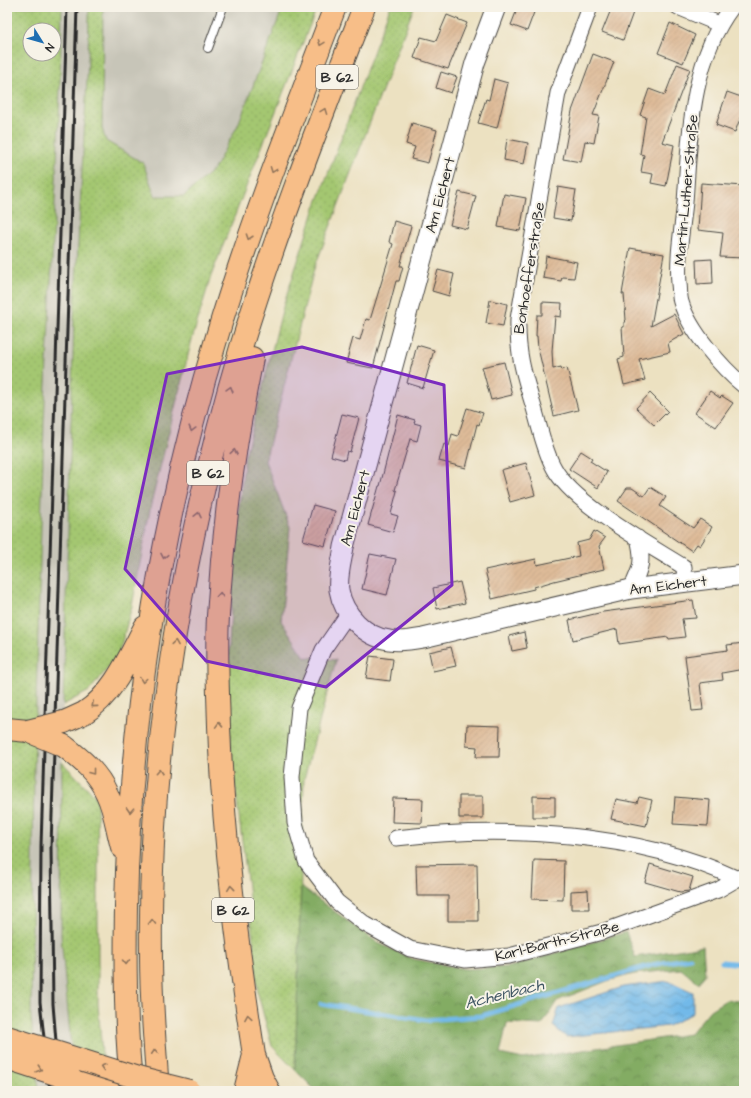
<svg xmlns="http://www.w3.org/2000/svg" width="751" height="1098" viewBox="0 0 751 1098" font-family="'Architects Daughter',sans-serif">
	<defs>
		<pattern id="grass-dots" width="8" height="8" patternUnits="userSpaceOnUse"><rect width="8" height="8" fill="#a4c771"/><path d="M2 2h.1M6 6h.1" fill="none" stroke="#8dab62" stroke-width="1.8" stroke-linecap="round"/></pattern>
		<pattern id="forest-crowns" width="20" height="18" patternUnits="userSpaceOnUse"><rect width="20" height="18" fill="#83ac63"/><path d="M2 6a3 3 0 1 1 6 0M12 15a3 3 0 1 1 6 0" fill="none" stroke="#6b8c52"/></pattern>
		<pattern id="water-waves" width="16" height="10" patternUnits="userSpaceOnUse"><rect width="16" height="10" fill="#72b9e9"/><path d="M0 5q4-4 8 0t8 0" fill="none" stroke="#5e97bd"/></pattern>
		<pattern id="building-hatch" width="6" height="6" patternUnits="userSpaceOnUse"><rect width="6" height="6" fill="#debb99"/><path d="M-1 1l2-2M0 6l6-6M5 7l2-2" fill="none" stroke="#bfa184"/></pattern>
	</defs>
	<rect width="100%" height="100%" fill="#f7f3e8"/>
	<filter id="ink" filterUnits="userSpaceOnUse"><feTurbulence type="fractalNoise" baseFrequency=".025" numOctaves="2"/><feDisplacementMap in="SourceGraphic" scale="8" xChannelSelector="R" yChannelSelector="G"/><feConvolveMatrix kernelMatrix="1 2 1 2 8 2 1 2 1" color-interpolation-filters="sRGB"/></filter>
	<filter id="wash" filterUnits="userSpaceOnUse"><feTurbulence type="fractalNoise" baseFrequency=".012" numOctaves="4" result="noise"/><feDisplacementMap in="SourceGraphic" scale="16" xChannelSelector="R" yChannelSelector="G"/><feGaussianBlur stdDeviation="0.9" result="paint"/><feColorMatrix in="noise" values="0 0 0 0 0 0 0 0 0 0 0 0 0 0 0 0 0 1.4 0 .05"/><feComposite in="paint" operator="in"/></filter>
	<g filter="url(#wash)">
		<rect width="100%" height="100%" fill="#ece1c1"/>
		<path fill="#c7c5b8" d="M62 7H89L88 61 74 318 63 705 61 935 75 1091H39L31 1017 34 772 44 422 59 121Z
			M103 7H283L238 125 214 169 184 196H155L143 163 106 141 102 128Z"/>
		<path fill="url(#grass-dots)" stroke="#68794e" fill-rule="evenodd" d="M8 7H62L59 121 44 422 34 772 31 1017 39 1091H7ZM30 30H54V54H30Z
			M89 7H103L102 128 106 141 143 163 155 196H184L214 169 238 125 283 7H317L211 276 191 343 151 504 132 606 118 656 89 691 63 705 74 318 88 61Z
			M390 7H414L314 269 265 461 290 527 281 621 305 657 336 660 304 779 295 1070 272 1046 258 994 248 887 232 762 227 681 235 541 245 456 283 307 314 211Z
			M62 762 97 798 98 861V1004L105 1091H75L61 935Z"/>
		<path fill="url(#forest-crowns)" stroke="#576c47" d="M301 887 378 943 413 959 465 969 509 967 626 932 635 957 703 946 705 975 698 983 681 969 634 974 607 981 557 1001 542 1025 507 1023 500 1054 523 1059 690 1034 710 1010 726 1000 744 1001V1091H316L295 1070Z"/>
		<path fill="url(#water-waves)" stroke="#4e728a" d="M668 981 693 992V1013L668 1026 566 1037 553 1026 559 1008 623 987Z"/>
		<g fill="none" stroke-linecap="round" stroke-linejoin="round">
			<path stroke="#72b9e9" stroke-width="5" d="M722 962 744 964
				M321 1004 426 1020 481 1016 652 965 690 958"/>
		</g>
		<g id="blocks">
			<path fill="url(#building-hatch)" d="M518 7H536L527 31 511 25Z
				M612 7H635L623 40 602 32Z
				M447 15 467 23 448 69 414 58 421 37 436 41Z
				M670 23 695 35 683 63 658 53Z
				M593 54 614 62 593 115 599 116 594 143 585 141 581 162 563 159 572 111Z
				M677 64 690 69 662 142 674 145 666 186 651 183 653 174 641 172 644 155 640 154 646 117 640 115 649 89 665 95Z
				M441 72 457 77 451 93 436 88Z
				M494 79 508 83 497 128 478 123 486 99 489 100Z
				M727 92 744 98V108L735 132 716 125Z
				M412 123 437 130 428 163 411 159 415 147 406 144Z
				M507 139 528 143 524 164 504 160Z
				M701 183 744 186V258L720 257 723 233 698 230Z
				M558 187 576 190 571 221 553 218Z
				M459 192 476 196 467 229 450 225Z
				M504 194 526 198 520 231 498 227Z
				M394 221 411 226 400 266H403L399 281H396L373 368 346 363 353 338 360 340 366 319 370 320 393 244 389 242Z
				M630 248 664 254 651 326 674 314 684 334 668 343 670 352 639 359 645 380 624 385 618 359 624 357 622 327H624V322L626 320 624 294H622Z
				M546 256 577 262 574 278 562 277 561 281 543 278Z
				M712 259 713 283 697 284 696 260Z
				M438 270 454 274 449 296 432 291Z
				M490 300 507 304 503 326 486 323Z
				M542 302 562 303 561 317 555 316 552 351 553 369 561 367 562 370 567 368 578 410 554 416 538 348 537 336H536L537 315H542Z
				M417 345 434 350 423 388 407 383Z
				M504 362 512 395 491 400 482 367Z
				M710 391 720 398 722 396 733 403 716 427 695 413Z
				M650 393 668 411 654 425 636 408Z
				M467 408 483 413 479 425 477 424 466 468 439 461 444 444 449 446 452 434 458 436Z
				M342 414 359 418 350 452 347 451 345 460 331 456Z
				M398 415 415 420 414 423 421 425 417 441 410 439 395 490 397 491 391 514 398 516 393 532 368 525 379 486H380Z
				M581 451 592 458 590 461 607 472 598 488 569 469Z
				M526 463 535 495 510 502 501 470Z
				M650 487 666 497 660 506 693 528 700 519 712 527 700 546 697 544 692 551 618 501 627 488H632L644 496Z
				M313 505 335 511 325 546 303 540Z
				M594 531 605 538 599 546 604 569 554 581 534 587V589L492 599 485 570 536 559 537 565 579 556 577 543 589 540Z
				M370 554 396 559 387 595 362 589Z
				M460 582 465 603 437 609 433 588Z
				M693 600 696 618 682 619 685 637 669 639 668 637 619 644 617 629 573 640 569 620 603 612Z
				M524 632 527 648 512 651 509 636Z
				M744 643V669L722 673 723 680 700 683 703 710 692 711 685 656 728 650 727 645Z
				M451 647 456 666 433 671 429 652Z
				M370 656 393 659 390 681 366 678Z
				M467 725 500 726 499 757H476L477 747 466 746Z
				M459 796H483V818H459Z
				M533 796 555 797V817H533Z
				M639 797 652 800 646 826 611 819 616 799 637 803Z
				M675 797 710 800 708 826 673 824Z
				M393 798 423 799 422 823 392 822Z
				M534 860 564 861 563 900 532 899Z
				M477 864 478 921H448V896H417L416 865Z
				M650 864 693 877 689 891 680 892 645 882Z
				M588 890 589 909H571V891Z"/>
		</g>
	</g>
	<g filter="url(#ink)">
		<use href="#blocks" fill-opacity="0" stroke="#484642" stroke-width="1"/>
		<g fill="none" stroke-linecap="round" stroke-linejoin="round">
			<defs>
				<path id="service" d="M208 48 223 7"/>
				<path id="minor" d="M590 7 558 93 518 319C517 353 524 375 534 408 540 428 544 450 554 468 572 503 649 545 684 567L685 583
					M678 7 719 24
					M732 7C690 63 690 135 685 202 682 230 677 256 679 284 680 289 679 296 681 302 689 330 722 368 744 386
					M631 589C641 568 644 561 638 538
					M348 614 323 650 299 708 292 777 295 823 306 861 337 902 365 924 410 949 465 960 509 956 602 932 718 890 744 875
					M396 838C504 825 638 832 738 879"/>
				<path id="tertiary" d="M496 7 475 63 344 547C342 561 337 576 339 590 343 614 365 637 389 640 400 642 412 640 423 638L631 589 744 575"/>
				<path id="primary" d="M71 1079 109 1091"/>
				<path id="trunk" d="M252 358C234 445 223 528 218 616 216 653 218 690 219 726 223 837 237 946 254 1055L262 1078 269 1091
					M64 722C71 719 78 716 84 713 114 694 129 657 145 627
					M7 729 28 731
					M64 746C81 759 98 773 107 794 115 810 117 830 122 847
					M132 1091C125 1030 125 968 126 907 130 713 161 518 218 333 251 223 294 115 335 7
					M158 1091C155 1046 151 1002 151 957 148 750 183 541 242 344 277 230 321 118 364 7
					M245 1091 254 1055"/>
			</defs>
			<use href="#service" stroke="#484642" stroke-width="10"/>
			<use href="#minor" stroke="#484642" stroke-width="17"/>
			<use href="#tertiary" stroke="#484642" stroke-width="21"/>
			<use href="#primary" stroke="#484642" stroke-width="24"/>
			<use href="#trunk" stroke="#484642" stroke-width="24"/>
			<use href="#service" stroke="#fff" stroke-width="8"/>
			<use href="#minor" stroke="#fff" stroke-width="15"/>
			<use href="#tertiary" stroke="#fff" stroke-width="19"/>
			<use href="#primary" stroke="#f7be88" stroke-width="22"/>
			<use href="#trunk" stroke="#f7be88" stroke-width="22"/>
			<path stroke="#2b2b2b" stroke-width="3" d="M50 1091 40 1002 41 846 67 7
				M60 1091 53 1004 51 847 77 7"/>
			<defs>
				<path id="primary-bridge" d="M7 1037 141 1079 189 1091
					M7 1058 71 1079"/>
				<path id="trunk-bridge" d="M28 731 64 746
					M28 731 64 722"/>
			</defs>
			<use href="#primary-bridge" stroke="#484642" stroke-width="24" stroke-linecap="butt"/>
			<use href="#trunk-bridge" stroke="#484642" stroke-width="24" stroke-linecap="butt"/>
			<use href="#primary-bridge" stroke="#f7be88" stroke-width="22"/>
			<use href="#trunk-bridge" stroke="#f7be88" stroke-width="22"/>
		</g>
		<defs><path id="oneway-chevron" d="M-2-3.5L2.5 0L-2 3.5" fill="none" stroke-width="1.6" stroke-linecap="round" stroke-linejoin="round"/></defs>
		<g stroke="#91745a">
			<use href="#oneway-chevron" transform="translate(321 43) rotate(111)"/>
			<use href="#oneway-chevron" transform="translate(324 111) rotate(-69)"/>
			<use href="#oneway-chevron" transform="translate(273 170) rotate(111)"/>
			<use href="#oneway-chevron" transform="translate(249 237) rotate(109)"/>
			<use href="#oneway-chevron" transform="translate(230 389) rotate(-74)"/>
			<use href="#oneway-chevron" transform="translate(192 429) rotate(105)"/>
			<use href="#oneway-chevron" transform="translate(234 452) rotate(-81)"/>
			<use href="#oneway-chevron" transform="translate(198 515) rotate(-78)"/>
			<use href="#oneway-chevron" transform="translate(164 556) rotate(101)"/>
			<use href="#oneway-chevron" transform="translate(220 595) rotate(-86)"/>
			<use href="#oneway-chevron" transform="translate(175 643) rotate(-81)"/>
			<use href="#oneway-chevron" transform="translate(143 680) rotate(98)"/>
			<use href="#oneway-chevron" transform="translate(94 705) rotate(140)"/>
			<use href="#oneway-chevron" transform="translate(219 725) rotate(-92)"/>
			<use href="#oneway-chevron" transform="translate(92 772) rotate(52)"/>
			<use href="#oneway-chevron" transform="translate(159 772) rotate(-85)"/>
			<use href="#oneway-chevron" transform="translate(130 810) rotate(93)"/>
			<use href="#oneway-chevron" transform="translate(231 888) rotate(-96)"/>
			<use href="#oneway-chevron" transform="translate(152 922) rotate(-89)"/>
			<use href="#oneway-chevron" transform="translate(126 962) rotate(89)"/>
			<use href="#oneway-chevron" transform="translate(248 1017) rotate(-99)"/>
			<use href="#oneway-chevron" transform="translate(155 1052) rotate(-94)"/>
			<use href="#oneway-chevron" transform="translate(103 1067) rotate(-163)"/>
			<use href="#oneway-chevron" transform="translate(39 1069) rotate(18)"/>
		</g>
	</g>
	<path fill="#7b2cbf" fill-opacity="0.2" stroke="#7b2cbf" stroke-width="3" stroke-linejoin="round" d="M302 347 444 385 452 585 326 687 206 661 125 569 167 374Z"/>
	<g text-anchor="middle" stroke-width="4" stroke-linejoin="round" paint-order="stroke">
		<g fill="#f7f3e8" stroke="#686764" stroke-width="1">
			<rect x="316" y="65" width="42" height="24" rx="3"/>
			<rect x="187" y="461" width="42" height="24" rx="3"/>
			<rect x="212" y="898" width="42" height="24" rx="3"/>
		</g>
		<g font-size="14" font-weight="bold" fill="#2b2b2b">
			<text x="337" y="82">B 62</text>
			<text x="208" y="478">B 62</text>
			<text x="233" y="915">B 62</text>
		</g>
		<g font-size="15" fill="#2b2b2b" stroke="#f7f3e8">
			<text transform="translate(686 190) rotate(-85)" y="5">Martin-Luther-Straße</text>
			<text transform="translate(440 195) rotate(-75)" y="5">Am Eichert</text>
			<text transform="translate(529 268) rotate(-81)" y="5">Bonhoefferstraße</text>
			<text transform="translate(355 508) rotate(-75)" y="5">Am Eichert</text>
			<text transform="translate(668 585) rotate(-7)" y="5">Am Eichert</text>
			<text transform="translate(557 941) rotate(-14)" y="5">Karl-Barth-Straße</text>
		</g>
		<g font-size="16" font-style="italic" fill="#405664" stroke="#f7f3e8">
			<text transform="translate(504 993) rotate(-14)" y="6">Achenbach</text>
		</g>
	</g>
	<rect width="751" height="1098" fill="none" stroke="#f7f3e8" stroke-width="24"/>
	<g transform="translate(42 42) rotate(127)"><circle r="19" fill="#f7f3e8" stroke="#a5a39c"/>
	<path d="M0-3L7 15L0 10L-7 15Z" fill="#1f6fb2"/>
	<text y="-6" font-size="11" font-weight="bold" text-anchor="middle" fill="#2b2b2b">N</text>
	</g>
</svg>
